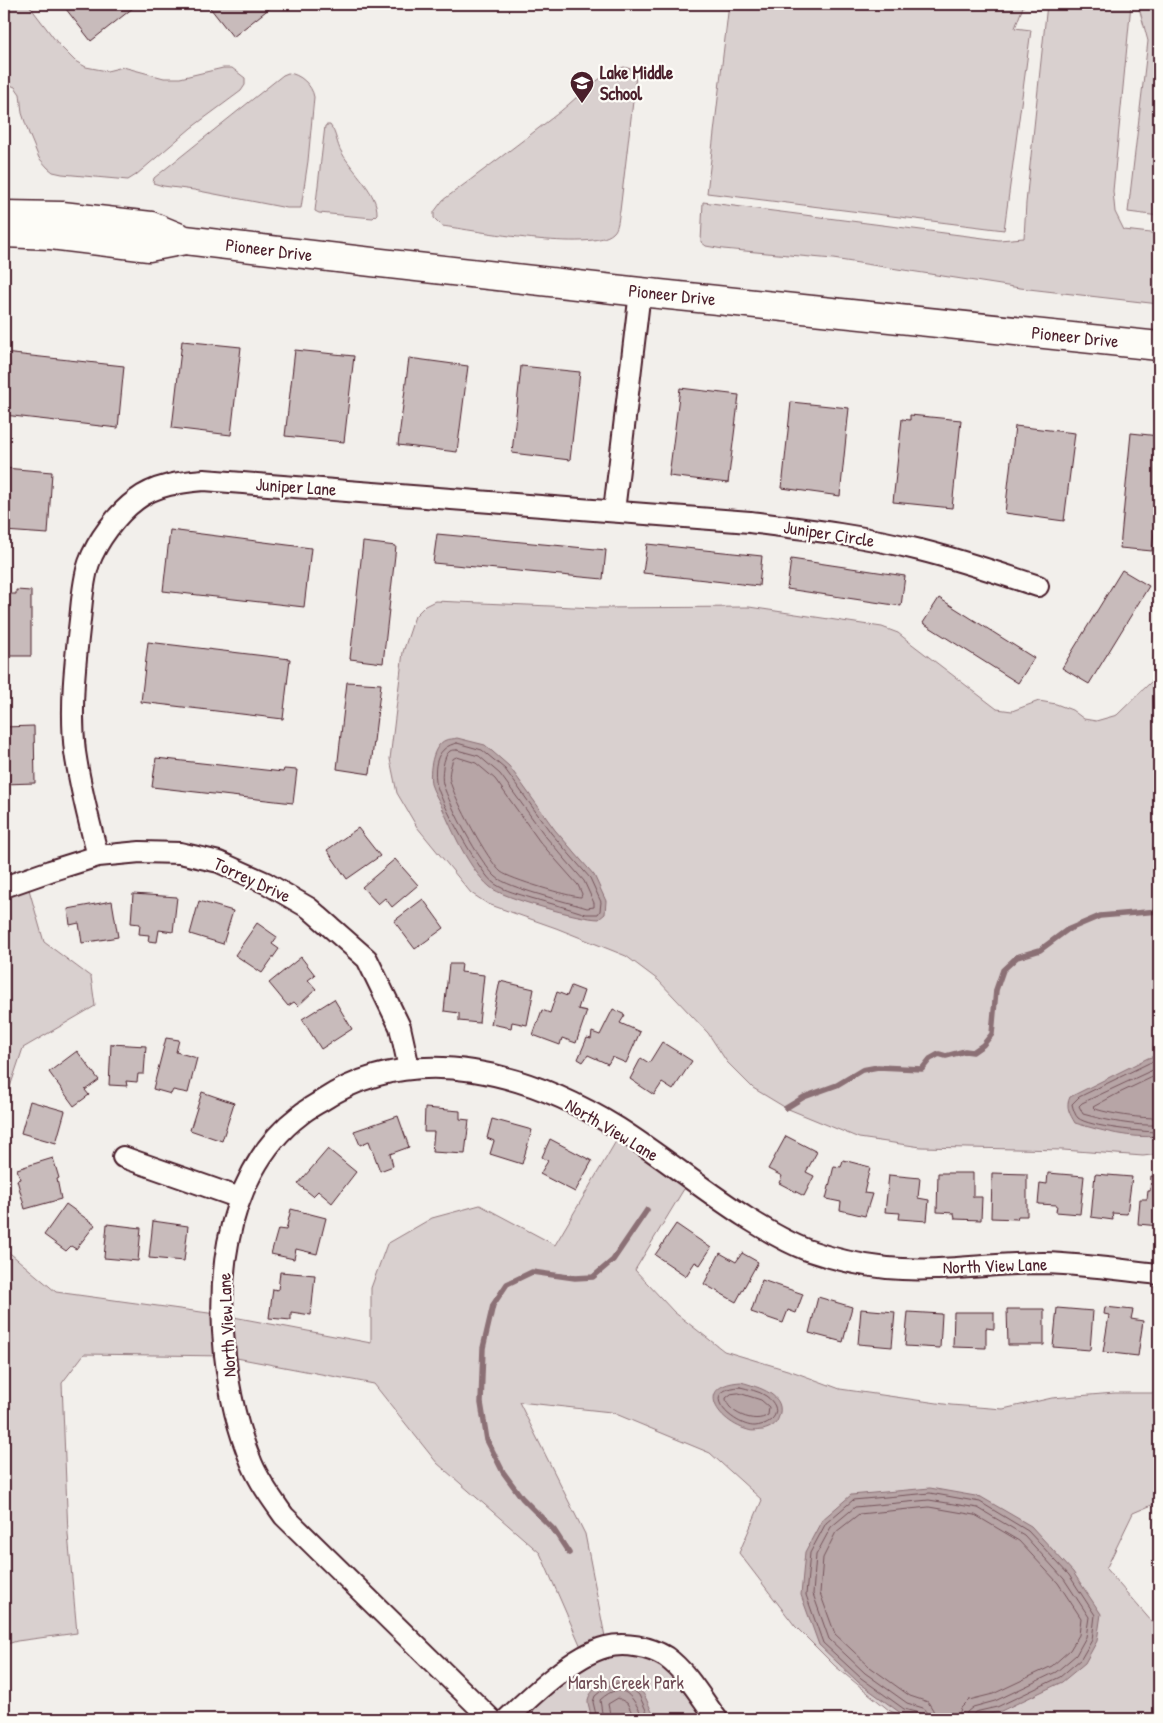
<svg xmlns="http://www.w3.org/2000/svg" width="1163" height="1723" viewBox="0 0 1163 1723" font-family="'Patrick Hand',sans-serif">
	<rect width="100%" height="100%" fill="#f2efeb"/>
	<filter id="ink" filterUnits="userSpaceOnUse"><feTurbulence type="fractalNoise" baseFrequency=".02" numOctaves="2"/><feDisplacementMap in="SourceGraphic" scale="10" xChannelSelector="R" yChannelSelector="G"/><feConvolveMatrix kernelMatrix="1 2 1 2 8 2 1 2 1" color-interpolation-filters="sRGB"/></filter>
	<g filter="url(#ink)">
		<path fill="#d9d0cf" stroke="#92787d" d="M4 4H28L59 45 75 61 86 67 107 71 123 67 164 78H180L223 68H232L245 78V85L241 91 191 128 136 175 128 180 62 174 53 172 48 168 39 158 29 134 22 113 20 94 15 87 10 85H4Z
			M729 4H1024L1015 28 1031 30 1004 230 707 193Z
			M1047 4H1131L1113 191 1115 212 1124 230 1159 234V304L1020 288 833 259 723 249 706 246 701 242 703 202 999 240 1024 238 1026 203Z
			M1138 4H1159V216L1128 212 1148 41Z
			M624 67 634 70 636 76 620 211C618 218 619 228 613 233 592 253 473 230 442 226L434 218V212L443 200C480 173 516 146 552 118 575 101 595 76 624 67Z
			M288 73C300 74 312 85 314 97L308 161 301 208H287L194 190 163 186 153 183 154 178 283 75Z
			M327 125H330C337 134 336 143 342 153 352 171 378 193 377 214L373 218 319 213 315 211 325 126Z
			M435 601 596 608 749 607 882 627 898 633 908 641 997 709 1012 711 1039 701 1056 704 1072 710 1084 719 1096 721 1117 715 1152 681 1159 666V1154L1143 1156 1063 1150 921 1147 859 1138 786 1108 753 1088 727 1062 708 1033 658 980 626 956 556 928 488 904 471 893 417 827 397 793 390 759 403 652 415 616 425 606Z
			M26 879 44 942 91 977 95 1006 23 1048 4 1105V887Z
			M622 1131 690 1179 635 1270 674 1312 724 1351 794 1372 840 1389 951 1405 1003 1409 1052 1398 1115 1393H1159V1502L1133 1513 1106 1569 1159 1630V1719H913L890 1711 835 1666 795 1626 739 1553 762 1500 710 1453 611 1412 519 1402 585 1534 607 1647 652 1650 717 1719H521L585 1656 540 1553 437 1463 374 1384 226 1356 84 1354 62 1383 68 1534 77 1633 17 1641 4 1645V1246L5 1249 56 1292 223 1315 371 1343V1288L387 1244 432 1218 480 1205 555 1245Z"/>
		<path fill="#b7a5a6" stroke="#8b6f75" d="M457 738 485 745 509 766 555 830 594 875 606 901 605 914 599 919C581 919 502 898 490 887 468 868 453 832 441 805 438 799 433 791 431 784 429 772 432 745 446 740 449 739 454 739 457 738Z
			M1159 1055V1136C1131 1139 1102 1131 1075 1123 1070 1114 1065 1107 1070 1097L1148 1058Z
			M741 1382C758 1387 789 1395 778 1419 776 1425 770 1428 763 1430 758 1430 753 1432 748 1430 718 1422 693 1385 741 1382Z
			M930 1488 981 1497 1031 1526 1073 1572 1101 1614 1097 1641 1085 1663 1062 1682 999 1712 967 1719H926L902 1714 858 1682 819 1645 801 1595 805 1552 822 1520 851 1495Z
			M618 1678C648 1688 642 1695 656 1719H592C591 1714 589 1708 588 1703 587 1689 607 1682 618 1678Z"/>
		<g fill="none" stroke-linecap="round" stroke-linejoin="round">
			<path stroke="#76555c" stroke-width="1" d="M457 743 482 750 505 769 551 833 590 878 601 902 600 911 598 914H586C568 908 549 903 531 898 519 894 505 891 495 884 481 876 438 798 436 782 434 764 437 747 457 743Z
				M457 750 479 756 500 774 546 837 584 881 594 903V907L587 908C568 902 508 888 496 877 479 862 450 806 443 784 441 777 443 755 450 751 451 750 456 750 457 750Z
				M457 757 476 763 495 779 540 842 578 885 582 894 581 897C570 897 510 879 501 872 488 861 454 798 450 781 448 774 451 766 453 759Z
				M1159 1060 1149 1063 1079 1097 1072 1104C1073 1109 1075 1115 1078 1118 1089 1127 1144 1132 1159 1132
				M1159 1067 1082 1103 1079 1106 1083 1114C1108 1121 1133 1126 1159 1125
				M1159 1074 1115 1095 1093 1107 1095 1109C1116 1115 1138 1118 1159 1118
				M740 1387C748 1389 759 1391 766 1396 784 1409 775 1424 755 1426 735 1427 694 1390 740 1387Z
				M739 1393 761 1400 769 1407 768 1415C755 1425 726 1412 726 1398L731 1394Z
				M597 1719 593 1702 595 1696 606 1687 618 1683 631 1688 639 1695 650 1719
				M603 1719 600 1700C624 1678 633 1698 644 1719
				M611 1719 608 1704 618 1698 627 1703 635 1719
				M921 1719 919 1713 904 1709 861 1678 823 1643 806 1595 810 1553 826 1523 853 1500 930 1493 980 1502 1028 1531 1069 1575 1095 1615 1092 1640 1081 1659 1060 1677 997 1707 975 1712 973 1715 972 1719
				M928 1719 927 1713 923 1708 907 1703 865 1673 829 1639 813 1594 816 1555 831 1527 855 1507 929 1500 978 1508 1024 1535 1064 1579 1089 1617 1086 1637 1076 1655 1056 1672 995 1701 973 1707 967 1712 966 1719
				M935 1719 933 1710 928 1702 910 1696 870 1667 835 1634 820 1593 823 1558 836 1532 859 1514 929 1507 975 1515 1019 1541 1058 1583 1081 1618 1079 1635 1070 1650 1052 1666 993 1694 969 1700 961 1708 958 1719"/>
			<path stroke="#8b6f75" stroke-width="5.5" d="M786 1108 804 1097 837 1085 862 1070 878 1067 922 1069 930 1059 939 1054 946 1056 965 1051 973 1052 983 1045 992 1034 996 990 1003 970 1017 957 1040 950 1067 930 1100 916 1159 911
				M569 1553 554 1530 522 1498 503 1472 487 1440 481 1403 483 1348 493 1305 507 1284 532 1272 575 1278 593 1277 613 1260 647 1210"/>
		</g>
		<path fill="#c8bbbb" stroke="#4a1f2b" d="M62 4H138L91 41Z
			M207 4H275L233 37Z
			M182 341 241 347 231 435 172 428Z
			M295 350 354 356 344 442 285 436Z
			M4 353 124 366 118 428 4 415Z
			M409 358 468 366 457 452 398 445Z
			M521 366 580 372 570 460 512 453Z
			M680 388 739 395 728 483 669 476Z
			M791 402 849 408 840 496 782 488Z
			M910 415 961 420 952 508 893 502 902 419 910 420Z
			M1015 426 1075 433 1064 521 1005 513Z
			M1131 433 1159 436V482L1152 551 1120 548Z
			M4 468 52 472 48 534 4 531Z
			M170 530 311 548 304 607 163 591Z
			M437 534 606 550 603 579 433 563Z
			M363 542 396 546 383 663 350 659Z
			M647 544 762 556 759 586 643 573Z
			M791 559 905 576 901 606 787 589Z
			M1122 570 1149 586 1089 684 1062 668Z
			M16 590 31 591V656H4V594H16Z
			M939 598 1034 658 1018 683 923 623Z
			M148 642 290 659 283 719 141 702Z
			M347 682 381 684 370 774 337 769Z
			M34 726 35 783 4 784V727Z
			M156 758 283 772 284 769 297 770 293 803 152 787Z
			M358 828 380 856 347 879 327 850Z
			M395 859 418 885 392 907 385 898 378 904 362 887Z
			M133 894 177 897 173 932 159 930 157 942 148 941 149 935 139 934 140 924 131 923Z
			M423 899 444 928 415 949 394 921Z
			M112 901 118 937 82 943 79 923 70 925 68 909Z
			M199 901 233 911 223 944 190 934Z
			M257 923 277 937 272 944 279 949 262 973 235 955Z
			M301 957 315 975 308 980 316 989 298 1006 294 1002 288 1006 269 983Z
			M449 964H462L461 972 484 975 479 1023 459 1021V1013L444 1011Z
			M500 981 534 989 527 1025 512 1022 511 1028 491 1024Z
			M571 986 584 991 578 1009 587 1011 576 1043 562 1038 560 1045 533 1035 542 1010 550 1013 557 992 567 996Z
			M334 999 352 1029 321 1049 302 1019Z
			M613 1009 625 1015 620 1023 640 1032 626 1063 612 1057 608 1064 588 1055 583 1062 578 1059 587 1038 591 1039 592 1032 600 1035Z
			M166 1038 179 1040 176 1052 197 1058 188 1093 173 1090 171 1094 153 1089Z
			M662 1042 692 1061 673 1090 662 1083 654 1095 630 1079 641 1058 649 1063Z
			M111 1044 146 1046 144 1074H138L137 1082 126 1081 127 1086 109 1085Z
			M77 1051 99 1080 85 1090 89 1095 74 1106 49 1072Z
			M202 1092 234 1103 222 1141 190 1130Z
			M30 1101 65 1111 56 1143 21 1133Z
			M425 1108 460 1111V1119L469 1120 465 1154 432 1152 434 1132H424Z
			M398 1116 409 1147 390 1154 393 1166 380 1171 369 1141 360 1145 354 1131Z
			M492 1119 532 1130 522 1164 490 1154 494 1141 487 1138Z
			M786 1136 817 1152 806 1172 814 1176 804 1196 779 1183 782 1176 768 1169Z
			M550 1139 592 1161 575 1192 540 1174 548 1161 542 1157Z
			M328 1149 356 1172 332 1203 318 1191 313 1196 298 1184Z
			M53 1158 59 1178 57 1179 61 1199 25 1209 17 1180 20 1179 17 1169Z
			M843 1160 870 1167 864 1193 872 1194 865 1216 840 1210 841 1202 826 1199 834 1166 841 1167Z
			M938 1173H973V1197H982L981 1220 955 1219 954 1213 937 1212Z
			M992 1173 1027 1174V1216H1018L1017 1219 991 1218Z
			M1048 1173 1084 1176 1080 1214 1056 1212 1057 1205 1038 1204 1040 1183 1047 1184Z
			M1095 1174 1132 1177 1127 1214 1112 1213 1113 1220 1091 1217Z
			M889 1175 920 1178 918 1198 929 1200 927 1221 899 1219 900 1213 885 1212Z
			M1151 1176 1159 1177V1226L1138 1224 1140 1199H1147L1148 1191H1150Z
			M66 1204 95 1225 76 1249 71 1246 66 1251 44 1235Z
			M291 1209 326 1218 317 1254 296 1249 294 1259 271 1254 278 1229 286 1230Z
			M153 1221 188 1226 184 1261 149 1258Z
			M107 1224 141 1228 138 1261 104 1258Z
			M676 1224 711 1248 700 1265 695 1262 686 1276 655 1255Z
			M720 1253 736 1262 742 1253 758 1262 736 1302 704 1284Z
			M280 1272 315 1275 311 1315 291 1312V1320L269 1318 273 1289 278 1290Z
			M762 1280 803 1294 796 1313 788 1310 783 1323 751 1312Z
			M818 1297 852 1307 843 1342 809 1333Z
			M1105 1307 1133 1310 1131 1319 1143 1321 1138 1356 1103 1352 1109 1315 1104 1314Z
			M1057 1308 1093 1311 1090 1350 1053 1347Z
			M861 1309 895 1312 892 1347 858 1344Z
			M1007 1309H1044V1345H1008Z
			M908 1312 942 1314 940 1348 905 1346Z
			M954 1312H994V1329L986 1328V1348L953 1347Z
			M1159 1324V1352H1158Z"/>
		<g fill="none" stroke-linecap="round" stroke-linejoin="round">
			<defs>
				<path id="street" d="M614 511 640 292
					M98 856C89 822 80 787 75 752 70 708 75 664 80 620 82 601 83 581 89 563 97 541 117 514 136 500 155 485 181 482 204 480L750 522C806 529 865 536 920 550 960 560 999 573 1038 586
					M4 887 50 871 98 856 140 852 180 853 219 862 266 883 309 908 367 959 400 1027 409 1068
					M123 1157 240 1198
					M491 1719 284 1516C272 1499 260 1483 252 1464 225 1400 215 1311 228 1243 237 1194 260 1145 300 1115 307 1109 315 1105 323 1100 416 1039 531 1074 618 1128 662 1156 703 1190 747 1218 766 1230 786 1242 807 1250 833 1259 860 1265 887 1268 939 1273 992 1263 1044 1263 1082 1264 1121 1270 1159 1274
					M507 1719C531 1696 574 1655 606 1647 625 1642 650 1647 666 1657 687 1672 702 1699 717 1719"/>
				<path id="secondary" d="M4 215 62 216 151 226 185 240 372 262 640 292 1159 346
					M4 233 51 235 149 247 185 240"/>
			</defs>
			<use href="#street" stroke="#4a1f2b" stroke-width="24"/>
			<use href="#secondary" stroke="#4a1f2b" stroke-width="31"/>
			<use href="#street" stroke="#fdfcf7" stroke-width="20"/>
			<use href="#secondary" stroke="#fdfcf7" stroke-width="28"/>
		</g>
	</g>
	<defs>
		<symbol id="school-pin" viewBox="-11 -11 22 30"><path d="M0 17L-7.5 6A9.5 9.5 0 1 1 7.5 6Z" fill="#4a1f2b" stroke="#fdfcf7"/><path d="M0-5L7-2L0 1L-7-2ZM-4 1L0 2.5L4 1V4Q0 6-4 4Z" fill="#fff"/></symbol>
	</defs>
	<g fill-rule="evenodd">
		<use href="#school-pin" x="568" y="69" width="28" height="38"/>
	</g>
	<g text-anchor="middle" stroke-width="4.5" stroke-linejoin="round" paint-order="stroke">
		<g font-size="18" font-weight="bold" fill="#4a1f2b" stroke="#fdfcf7" text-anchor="start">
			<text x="600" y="79">Lake Middle<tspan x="600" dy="21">School</tspan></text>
		</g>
		<g font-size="18" fill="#4a1f2b" stroke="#fdfcf7">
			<text transform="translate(269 250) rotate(7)" y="6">Pioneer Drive</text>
			<text transform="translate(672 295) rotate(6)" y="6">Pioneer Drive</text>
			<text transform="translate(1075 337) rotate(6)" y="6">Pioneer Drive</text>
			<text transform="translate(296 487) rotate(4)" y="6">Juniper Lane</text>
			<text transform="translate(829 534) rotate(9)" y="6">Juniper Circle</text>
			<text transform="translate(252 880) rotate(25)" y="6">Torrey Drive</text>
			<text transform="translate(612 1130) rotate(31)" y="6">North View Lane</text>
			<text transform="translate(995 1266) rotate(-2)" y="6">North View Lane</text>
			<text transform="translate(227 1325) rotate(-93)" y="6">North View Lane</text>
		</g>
		<g font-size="18" fill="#6e4b54" stroke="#fdfcf7">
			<text x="626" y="1689">Marsh Creek Park</text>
		</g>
	</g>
	<rect width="1163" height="1723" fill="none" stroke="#fdfcf7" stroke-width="20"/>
	<rect x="10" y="10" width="1143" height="1703" fill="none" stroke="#4a1f2b" stroke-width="2" filter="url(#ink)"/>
</svg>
